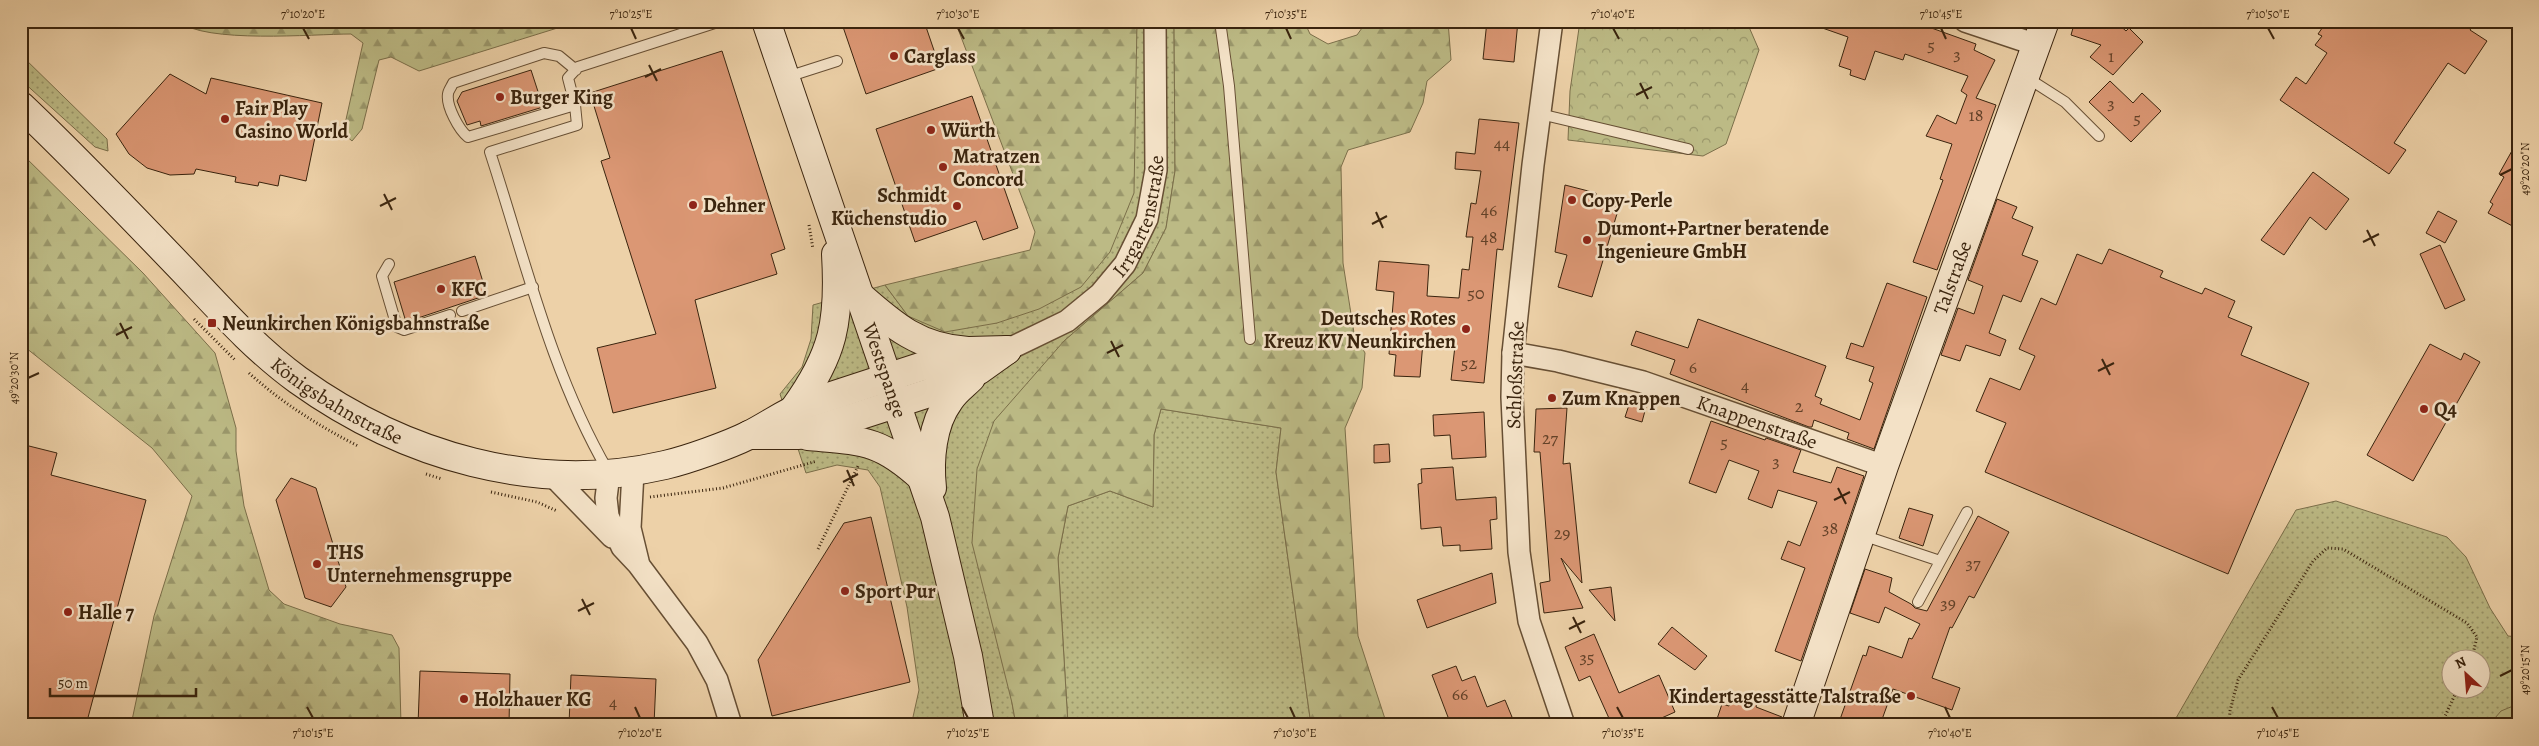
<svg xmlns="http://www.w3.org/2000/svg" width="2539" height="746" viewBox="0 0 2539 746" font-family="Alegreya,serif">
	<defs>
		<pattern id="grass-dots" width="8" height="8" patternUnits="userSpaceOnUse" patternTransform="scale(1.25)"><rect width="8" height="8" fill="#bcba85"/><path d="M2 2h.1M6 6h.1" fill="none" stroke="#9a976b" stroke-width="1.8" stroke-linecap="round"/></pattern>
		<pattern id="forest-firs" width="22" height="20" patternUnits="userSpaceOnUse" patternTransform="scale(1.25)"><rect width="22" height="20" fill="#bcba85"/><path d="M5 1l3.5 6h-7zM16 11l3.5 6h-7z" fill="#9a976b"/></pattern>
		<pattern id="park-crowns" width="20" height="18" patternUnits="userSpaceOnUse" patternTransform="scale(1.25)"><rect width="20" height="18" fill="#bcba85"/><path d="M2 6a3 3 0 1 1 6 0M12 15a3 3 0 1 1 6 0" fill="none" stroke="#9a976b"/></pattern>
	</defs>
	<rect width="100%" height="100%" fill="#edd1a8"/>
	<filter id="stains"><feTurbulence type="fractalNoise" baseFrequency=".004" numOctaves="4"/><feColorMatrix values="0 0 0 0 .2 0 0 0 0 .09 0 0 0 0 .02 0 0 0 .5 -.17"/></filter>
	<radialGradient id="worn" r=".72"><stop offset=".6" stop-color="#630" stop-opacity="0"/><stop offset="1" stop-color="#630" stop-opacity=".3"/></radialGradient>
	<path fill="url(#grass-dots)" stroke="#7b6f4a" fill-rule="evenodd" d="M1137 21H1174L1175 171 1166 228 1143 273 1064 341 1012 703 1016 725H908L913 717 919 690 907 607 880 487 868 470 837 465 806 473 780 394 802 367 811 339 813 305 885 285 908 316 997 323 1136 43Z
		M21 55 107 139 108 151 95 147 21 80Z
		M1161 409 1281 428 1276 472 1311 725H1068L1058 558 1068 506 1110 491 1153 507 1154 435Z
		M2336 501 2447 537 2466 557 2490 608 2508 636 2518 637V725H2172L2296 510ZM2452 658H2482V688H2452Z"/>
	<path fill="url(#forest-firs)" stroke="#7b6f4a" d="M178 21H580L419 71 391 57 379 60 362 129 352 141 343 133 363 43 351 34C313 34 205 44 178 21Z
		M955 21H1137L1134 193 1110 252 1081 287 1039 309 997 323 945 332 908 316 885 285 1030 250 1035 232Z
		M1174 21H1304L1310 34 1328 44 1357 35 1367 21H1448L1451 60 1427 81 1423 103 1410 132 1348 150 1341 167 1343 263 1354 333 1365 353 1362 388 1345 428 1358 636 1387 725H1311L1276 472 1281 428 1161 409 1154 435 1153 507 1110 491 1068 506 1058 558 1068 725H1016L1012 703 972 543 977 469 994 421 1064 341 1143 273 1166 228 1175 171Z
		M21 153 143 273 215 353 236 428V451L244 506 269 590 284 604 340 624 392 635 399 648 401 725H131L154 616 192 496 152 448 21 344Z"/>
	<path fill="url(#park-crowns)" stroke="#7b6f4a" d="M1580 21H1735L1749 27 1759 50 1726 144 1703 156 1568 140 1570 91Z"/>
	<path fill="#bcba85" stroke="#7b6f4a" d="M2518 704V725H2489L2501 711Z"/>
	<path fill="#db9774" stroke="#3a240e" d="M841 21H924L940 68 866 94Z
		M1487 21H1518L1514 62 1483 59Z
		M1811 21H1912L1976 44 1974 50 1995 60 1976 98 1996 105 1937 270 1913 262 1943 180 1940 179 1952 144 1926 136 1937 115 1956 124 1967 95 1961 91 1968 76 1905 54 1903 60 1875 51 1865 80 1850 75 1851 70 1839 66 1848 37 1811 24Z
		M2075 21H2115L2126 31 2129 28 2143 42 2113 75 2090 57 2101 45 2071 35Z
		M2327 21H2476L2470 30 2487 41 2465 74 2448 63 2394 143 2406 150 2389 174 2280 100 2296 77 2306 84 2327 53 2315 45 2322 36 2318 34Z
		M722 51 785 249 771 254 777 274 695 300 716 388 613 413 597 348 656 334 601 161 610 158 590 93Z
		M531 70 543 107 481 126 480 121 467 125 457 101 462 92Z
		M170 74 206 94 211 78 322 103 306 181 280 175 278 186 259 182 258 186 235 182 236 177 196 169 194 174 170 175 147 168 129 154 116 134Z
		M2110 81 2133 103 2142 93 2161 111 2131 142 2089 102Z
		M972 96 1018 228 983 240 976 221 915 242 876 129Z
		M1479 119 1519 123 1503 250 1497 249 1484 383 1451 380 1455 346 1423 342 1420 377 1394 376 1396 355 1389 354 1394 292 1376 290 1379 261 1429 265 1427 296 1459 298 1462 269 1469 270 1473 237H1466L1471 203 1476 204 1481 171 1455 169 1456 152 1475 154Z
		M2518 140V229L2488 213 2493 204 2490 202 2504 177 2499 174Z
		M2313 172 2349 199 2326 230 2310 217 2284 255 2261 240Z
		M1565 185 1596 193 1595 200 1619 207 1592 297 1558 287 1567 255 1555 252Z
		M1997 199 2017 207 2012 218 2033 227 2022 255 2038 261 2021 302 2003 295 1989 333 2006 340 2000 356 1966 345 1960 361 1941 355 1958 308 1974 314 1983 286 1968 280Z
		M2438 211 2457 221 2445 243 2426 233Z
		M2440 245 2465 300 2445 309 2420 254Z
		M2109 249 2163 271 2160 277 2202 294 2205 288 2235 301 2228 317 2252 327 2241 355 2309 383 2228 574 1985 472 2006 423 1976 411 1990 378 2020 390 2035 356 2019 349 2041 298 2056 305 2077 254 2102 264Z
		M475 256 487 295 406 322 394 282Z
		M1887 283 1927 297 1874 449 1847 439 1849 433 1814 420 1812 427H1809L1670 374 1675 360 1631 345 1636 331 1688 348 1698 319 1826 366 1815 396 1822 399 1820 404 1860 420 1873 383 1869 381 1874 367 1846 358 1851 343 1863 347Z
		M2430 344 2461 360 2464 353 2480 362 2413 481 2367 455Z
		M1630 402 1646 407 1642 422 1625 417Z
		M1567 408 1563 464 1570 463 1582 583 1561 558 1583 608 1544 613 1540 583 1550 581 1540 452H1534L1536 409Z
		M1484 412 1486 457 1452 459 1450 435 1434 436 1433 415Z
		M1711 421 1765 440 1766 438 1801 450 1793 472 1831 483 1837 467 1864 476 1801 661 1775 651 1805 568 1781 559 1788 541 1800 546 1817 502 1778 490 1772 508 1748 499 1759 471 1729 460 1716 493 1689 483Z
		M21 444 57 453 51 475 146 500 86 725H21Z
		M1389 444 1390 462 1374 463V445Z
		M1453 467 1456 500 1496 497 1497 519 1490 520 1492 549 1460 551V545L1443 546 1441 527 1421 529 1418 484 1422 483 1421 469Z
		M291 478 316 488 329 531 346 587 331 607 305 598 276 500Z
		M1909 508 1933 515 1923 546 1899 538Z
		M1978 516 2009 532 1974 598 1969 596 1952 628 1950 627 1932 678 1960 688 1952 710 1893 689 1880 725H1838L1863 655 1866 656 1869 646 1902 658 1909 638 1912 639 1920 624 1885 607 1879 623 1850 613 1865 569 1892 578 1889 592 1911 604 1915 608 1927 611Z
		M871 517 910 682 772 716 758 660 844 523Z
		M1492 573 1496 603 1427 628 1417 600Z
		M1611 587 1615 621 1589 590Z
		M1672 627 1707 656 1695 670 1658 644Z
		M1594 634 1619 693 1659 675 1675 712 1646 725H1612L1590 676 1579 681 1565 647Z
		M1456 666 1462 681 1475 676 1487 707 1505 700 1512 717 1492 725H1451L1432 675Z
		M420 671 510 674 509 725H418Z
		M571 675 656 679 654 725H569Z
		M1734 692 1758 701 1756 707 1782 717 1781 725H1715L1722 704 1729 706Z"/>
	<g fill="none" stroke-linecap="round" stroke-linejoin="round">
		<defs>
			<path id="lane" d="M1220 21 1229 86 1250 339
				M787 77 837 61
				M2026 77 2065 102 2099 136
				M575 105 468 137C459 130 446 106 448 94 448 91 452 86 453 83L544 53 559 56 576 70
				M1540 114 1688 149
				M389 264 382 276 397 327 404 330 450 315
				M462 311 533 287
				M608 471C551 373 525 259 490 152L577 125 575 105 568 78 578 67 721 21
				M1862 535 1940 561
				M1918 602 1967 512"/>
			<g id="street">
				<path d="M1552 21 1533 165 1513 353 1512 397 1519 552 1529 621 1564 725"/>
				<path d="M1965 21 2037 45"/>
				<path id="s1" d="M1007 350 1067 321 1100 294 1125 264 1147 219 1156 170 1155 21"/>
				<path id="s2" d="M1513 353 1558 361 1643 382 1884 466"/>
				<path d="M633 472 630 528 638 561"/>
				<path d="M609 474 606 498 608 516 622 547 638 564 697 643 717 680 731 725"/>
				<path d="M553 476 612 537"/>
			</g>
			<g id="secondary">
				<path id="s3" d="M766 21 935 517 968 656 980 725"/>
				<path id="s4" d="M21 106C77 159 129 214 183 270 219 308 255 349 298 380 404 456 536 495 665 465 687 460 729 445 749 435 769 425 786 412 807 404L969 351 1007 350"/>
				<path d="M860 296C894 326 919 348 968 351"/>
				<path d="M794 409C834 354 840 321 836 254"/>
				<path d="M749 435H799L929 393 979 370 1007 350"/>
				<path d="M808 436C862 441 879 439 921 477"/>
				<path d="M932 488C929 460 932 424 949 401 954 392 964 385 971 378"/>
				<path id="s5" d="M1796 725 1884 466 2045 21"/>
			</g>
		</defs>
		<use href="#lane" stroke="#674f34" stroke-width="12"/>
		<use href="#street" stroke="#674f34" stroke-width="24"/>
		<use href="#secondary" stroke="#3a240e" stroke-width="30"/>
		<path stroke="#3a240e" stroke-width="3" stroke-dasharray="1 2.5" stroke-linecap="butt" d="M809 225 813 249
			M194 319 236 361
			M249 373C282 403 319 426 358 446
			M426 474 442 479
			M491 492 537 502 557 511
			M650 497 723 488 817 461
			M818 549 859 464
			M2229 725 2230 711 2238 680 2313 561 2327 548 2343 549 2467 623 2477 637 2472 658
			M2441 725 2458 688"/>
		<use href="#lane" stroke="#f3e1c6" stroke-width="10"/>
		<use href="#street" stroke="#f3e1c6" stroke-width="21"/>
		<use href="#secondary" stroke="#f3e1c6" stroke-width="28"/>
	</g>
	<path fill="none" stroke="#3a240e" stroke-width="2" d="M303 28 309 39M631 28 636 39M958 28 964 39M1286 28 1291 39M1613 28 1619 39M1941 28 1946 39M2268 28 2274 39M649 65 657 81M645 77 661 69M1640 83 1648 99M1636 95 1652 87M2500 175 2512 169M384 194 392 210M380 206 396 198M1376 212 1383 228M1372 224 1387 216M2367 230 2375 246M2363 242 2379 234M120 323 128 339M116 335 132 327M1111 341 1119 357M1107 353 1123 345M2102 359 2110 375M2098 371 2114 363M28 378 39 373M847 470 854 486M843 482 858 474M1838 488 1846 504M1834 500 1850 492M582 599 590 615M578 611 594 603M1573 617 1581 633M1569 629 1585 621M2500 676 2512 670M307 707 313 718M635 707 640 718M962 707 968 718M1290 707 1295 718M1617 707 1623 718M1945 707 1950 718M2272 707 2278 718"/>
	<g fill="#8f2418" stroke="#f3e1c6" stroke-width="2">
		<circle cx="894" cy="56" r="5"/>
		<circle cx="500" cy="97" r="5"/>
		<circle cx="225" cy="119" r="5"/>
		<circle cx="931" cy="130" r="5"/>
		<circle cx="943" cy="167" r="5"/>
		<circle cx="1572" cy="200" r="5"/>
		<circle cx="693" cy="205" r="5"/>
		<circle cx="957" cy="206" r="5"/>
		<circle cx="1587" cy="240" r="5"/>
		<circle cx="441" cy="289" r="5"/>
		<rect x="207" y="318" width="10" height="10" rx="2.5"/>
		<circle cx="1466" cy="329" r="5"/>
		<circle cx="1552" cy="398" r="5"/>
		<circle cx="2424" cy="409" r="5"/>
		<circle cx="317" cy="564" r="5"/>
		<circle cx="845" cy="591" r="5"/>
		<circle cx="68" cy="612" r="5"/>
		<circle cx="1911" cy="696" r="5"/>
		<circle cx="464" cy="699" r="5"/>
	</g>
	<g text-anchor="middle" stroke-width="5" stroke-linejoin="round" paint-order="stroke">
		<g font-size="18" fill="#624128">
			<text x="1931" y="51">5</text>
			<text x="1957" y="60">3</text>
			<text x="2111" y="62">1</text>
			<text x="2111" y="109">3</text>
			<text x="1976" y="121">18</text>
			<text x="2137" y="124">5</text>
			<text x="1502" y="149">44</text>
			<text x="1489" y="216">46</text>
			<text x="1489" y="243">48</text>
			<text x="1476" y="299">50</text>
			<text x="1469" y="369">52</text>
			<text x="1693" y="373">6</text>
			<text x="1745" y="391">4</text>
			<text x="1799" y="412">2</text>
			<text x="1550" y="444">27</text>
			<text x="1724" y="448">5</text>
			<text x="1776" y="467">3</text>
			<text x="1830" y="534">38</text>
			<text x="1562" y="539">29</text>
			<text x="1973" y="569">37</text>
			<text x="1948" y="609">39</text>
			<text x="1587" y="663">35</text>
			<text x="1460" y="700">66</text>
			<text x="613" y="708">4</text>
		</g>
		<g font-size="20" font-weight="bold" fill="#3a240e" stroke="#f3e1c6" text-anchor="start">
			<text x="904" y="63">Carglass</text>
			<text x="510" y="104">Burger King</text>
			<text x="235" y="115">Fair Play<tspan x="235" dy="23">Casino World</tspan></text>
			<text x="941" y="137">Würth</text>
			<text x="953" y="163">Matratzen<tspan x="953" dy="23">Concord</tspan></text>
			<text x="947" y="202" text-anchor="end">Schmidt<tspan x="947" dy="23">Küchenstudio</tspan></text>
			<text x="1582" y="207">Copy-Perle</text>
			<text x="703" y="212">Dehner</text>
			<text x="1597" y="235">Dumont+Partner beratende<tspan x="1597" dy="23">Ingenieure GmbH</tspan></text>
			<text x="451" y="296">KFC</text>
			<text x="1456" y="325" text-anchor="end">Deutsches Rotes<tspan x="1456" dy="23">Kreuz KV Neunkirchen</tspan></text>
			<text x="222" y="330">Neunkirchen Königsbahnstraße</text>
			<text x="1562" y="405">Zum Knappen</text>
			<text x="2434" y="416">Q4</text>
			<text x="327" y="559">THS<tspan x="327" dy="23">Unternehmensgruppe</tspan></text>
			<text x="855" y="598">Sport Pur</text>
			<text x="78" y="619">Halle 7</text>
			<text x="1901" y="703" text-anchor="end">Kindertagesstätte Talstraße</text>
			<text x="474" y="706">Holzhauer KG</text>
		</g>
		<g font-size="20" fill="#3a240e" stroke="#f3e1c6">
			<text dy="7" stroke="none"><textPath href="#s1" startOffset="199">Irrgartenstraße</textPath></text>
			<text dy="7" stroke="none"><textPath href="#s5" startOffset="474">Talstraße</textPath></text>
			<text dy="7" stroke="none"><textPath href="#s3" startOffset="369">Westspange</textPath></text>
			<text transform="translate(1515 375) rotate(-88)" y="7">Schloßstraße</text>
			<text dy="7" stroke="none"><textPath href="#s4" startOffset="434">Königsbahnstraße</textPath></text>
			<text dy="7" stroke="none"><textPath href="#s2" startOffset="254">Knappenstraße</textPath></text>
		</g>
	</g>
	<rect width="2539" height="746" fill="none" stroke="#edd1a8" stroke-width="55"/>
	<g transform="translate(2466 674) rotate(334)"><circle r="24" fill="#f3e1c6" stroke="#a9957c"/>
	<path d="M0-4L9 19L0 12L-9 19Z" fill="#8f2418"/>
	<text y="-8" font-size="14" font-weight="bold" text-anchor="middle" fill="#3a240e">N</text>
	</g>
	<path d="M50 688v8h146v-8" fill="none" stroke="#3a240e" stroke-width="2.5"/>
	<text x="58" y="688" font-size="15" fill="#3a240e" stroke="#f3e1c6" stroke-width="4" paint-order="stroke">50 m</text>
	<rect x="28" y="28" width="2484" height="690" fill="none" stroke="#3a240e" stroke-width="2"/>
	<g font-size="12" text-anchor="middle" fill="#3a240e">
		<text x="303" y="18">7°10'20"E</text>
		<text x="631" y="18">7°10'25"E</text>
		<text x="958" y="18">7°10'30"E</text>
		<text x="1286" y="18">7°10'35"E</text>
		<text x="1613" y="18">7°10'40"E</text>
		<text x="1941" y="18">7°10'45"E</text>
		<text x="2268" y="18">7°10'50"E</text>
		<text transform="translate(2525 169) rotate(-90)" y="4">49°20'20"N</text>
		<text transform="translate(14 378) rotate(-90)" y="4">49°20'30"N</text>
		<text transform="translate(2525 670) rotate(-90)" y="4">49°20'15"N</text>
		<text x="313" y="737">7°10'15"E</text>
		<text x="640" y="737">7°10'20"E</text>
		<text x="968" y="737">7°10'25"E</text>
		<text x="1295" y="737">7°10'30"E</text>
		<text x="1623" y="737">7°10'35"E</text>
		<text x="1950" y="737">7°10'40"E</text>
		<text x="2278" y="737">7°10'45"E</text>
	</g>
	<rect width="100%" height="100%" filter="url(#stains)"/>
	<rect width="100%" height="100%" fill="url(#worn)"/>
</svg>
